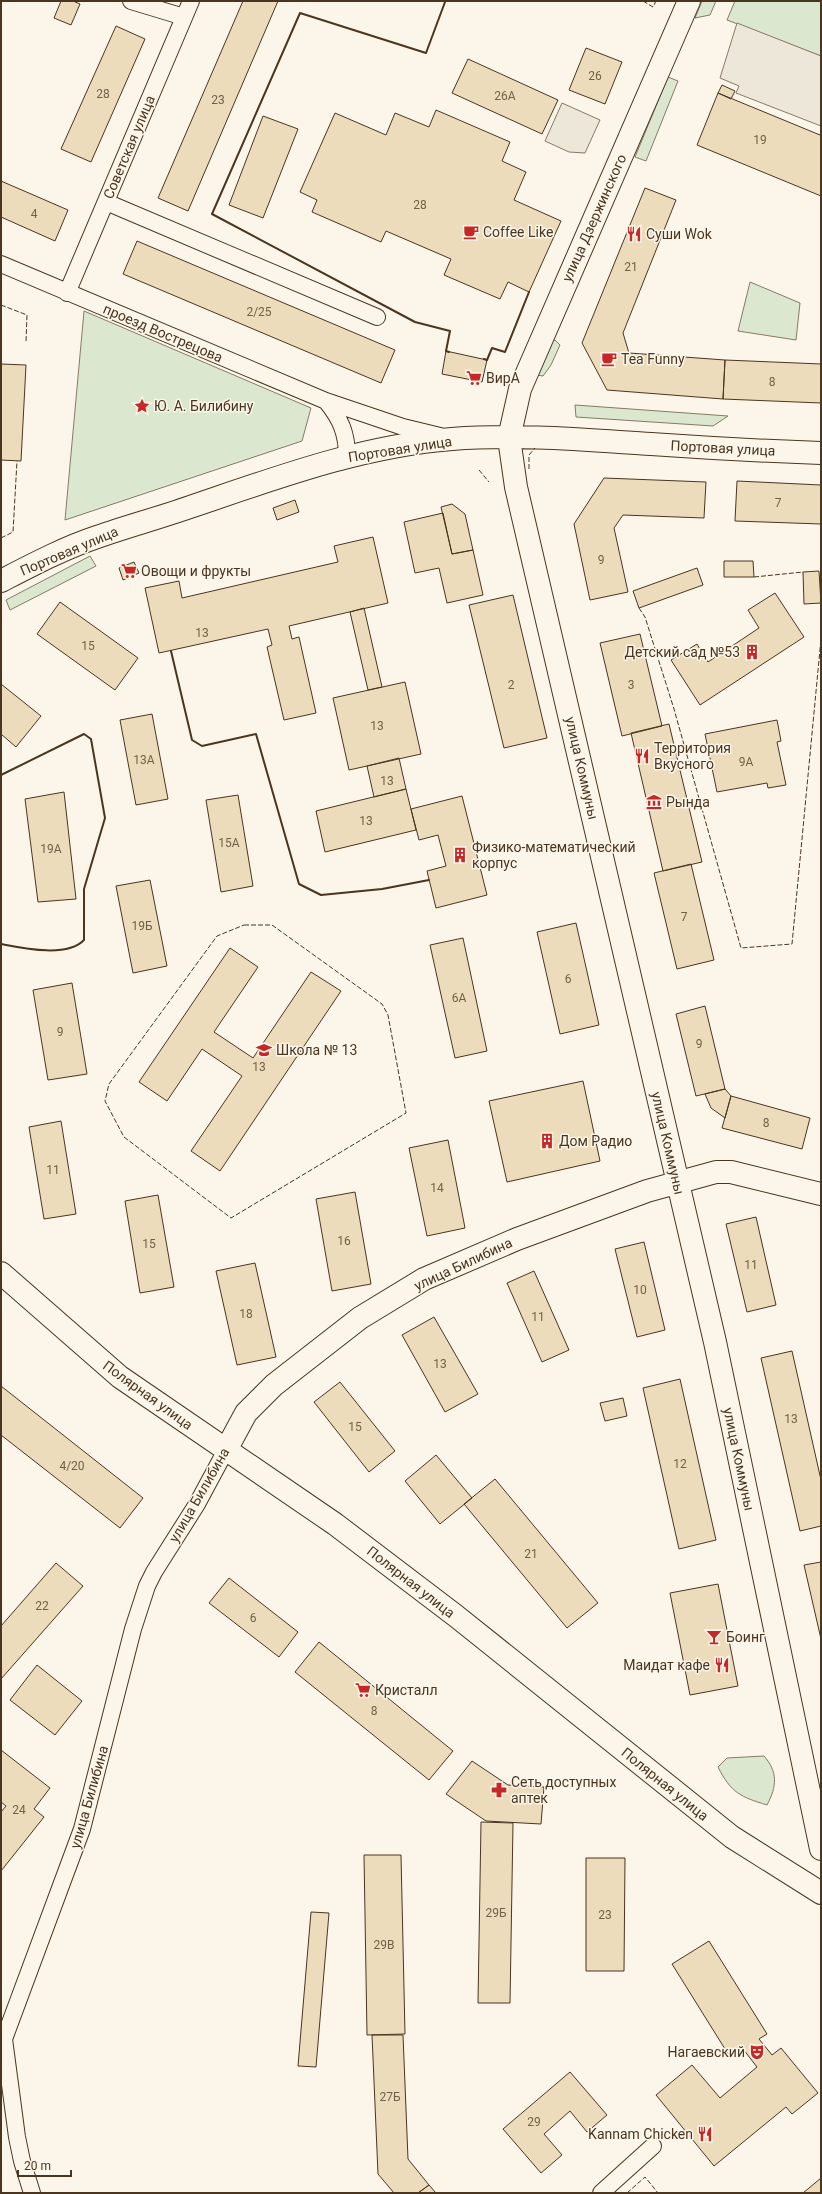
<svg xmlns="http://www.w3.org/2000/svg" width="822" height="2194" viewBox="0 0 822 2194" font-family="Roboto,sans-serif">
	<rect width="100%" height="100%" fill="#fbf6e9"/>
	<path fill="#dce7d0" stroke="#887966" d="M702 1H716L710 15 695 18Z
		M735 1H821V56L727 20Z
		M668 77 678 81 646 161 635 157Z
		M750 282 800 303 796 340 738 331Z
		M84 311 311 408 302 441 65 520Z
		M555 340 560 345 551 365 543 376 536 375 548 343Z
		M575 405 728 416 713 426 576 417Z
		M90 556 96 566 10 610 6 600Z
		M764 1756C778 1772 777 1786 767 1805 741 1797 731 1793 718 1767L727 1758Z"/>
	<path fill="#ede7d9" stroke="#887966" d="M737 23 821 56V126L736 93 739 86 720 78Z
		M562 103 600 120 585 153 569 152 545 141Z"/>
	<path fill="#ecdcbc" stroke="#4a3520" d="M61 1H73L80 4 71 25 54 18Z
		M243 1H278L188 211 158 198Z
		M116 26 145 39 91 162 61 149Z
		M586 48 622 62 605 104 569 90Z
		M468 59 558 100 542 134 452 93Z
		M722 85 735 91 731 99 718 93Z
		M718 93 820 135 821 133V196L697 145Z
		M436 110 510 142 502 161 526 172 514 200 561 221 529 292 508 282 500 299 444 275 451 259 386 231 381 242 312 212 317 200 300 192 335 113 386 135 395 113 429 127Z
		M263 116 298 129 263 218 229 205Z
		M1 181 68 210 55 241 1 217Z
		M645 188 676 200 623 333 629 353 725 360 723 399 607 390 582 343Z
		M137 241 395 350 381 383 123 274Z
		M446 351 487 360 482 382 442 374Z
		M725 360 821 364V403L723 399Z
		M1 364 26 365 21 461 1 460Z
		M604 478 706 482 704 518 623 515 614 528 628 592 590 600 574 524Z
		M737 481 821 485V524L735 521Z
		M295 500 299 512 277 520 273 508Z
		M452 504 465 514 473 550 452 554 441 507Z
		M443 513 452 554 473 550 483 595 447 603 439 568 415 573 404 522Z
		M373 537 388 603 289 626 292 639 299 637 316 713 284 720 267 647 272 645 268 629 159 653 145 588 179 581 182 598 338 562 334 546Z
		M724 561H753L754 577H724Z
		M134 562 139 573 123 580 119 568Z
		M697 568 703 585 639 608 633 591Z
		M819 571 821 603 804 604 803 572Z
		M775 593 804 637 700 705 671 660 697 644 708 662 759 628 748 610Z
		M513 595 547 738 504 748 469 605Z
		M60 602 138 658 115 690 37 634Z
		M364 608 382 687 368 690 350 612Z
		M640 634 662 726 622 736 600 643Z
		M405 682 421 754 349 770 333 698Z
		M1 684 41 716 16 747 1 734Z
		M152 714 168 799 136 805 120 720Z
		M777 720 781 741 777 742 786 785 768 788 767 783 717 792 705 734Z
		M669 724 702 862 663 871 631 733Z
		M399 758 406 789 374 797 367 766Z
		M406 789 416 830 325 852 316 811Z
		M64 792 76 899 38 902 25 799Z
		M238 795 253 886 221 892 206 800Z
		M462 796 487 895 436 908 427 871 446 866 438 835 419 840 411 809Z
		M691 864 714 960 677 969 654 873Z
		M150 880 167 966 133 973 116 886Z
		M576 923 599 1025 560 1034 537 932Z
		M463 938 487 1051 455 1058 430 945Z
		M230 948 258 967 214 1032 253 1058 311 972 341 991 220 1171 191 1151 242 1076 202 1049 167 1101 139 1082Z
		M72 983 87 1074 48 1080 33 990Z
		M705 1006 725 1089 696 1096 676 1014Z
		M583 1081 600 1161 507 1182 489 1101Z
		M725 1089 731 1096 725 1118 711 1108 705 1094Z
		M731 1096 810 1118 802 1149 722 1128Z
		M61 1121 76 1214 44 1219 29 1127Z
		M448 1140 465 1228 427 1236 409 1148Z
		M355 1192 371 1284 332 1291 316 1199Z
		M158 1195 174 1287 140 1293 125 1201Z
		M756 1217 776 1305 747 1312 726 1224Z
		M644 1242 665 1330 637 1337 615 1249Z
		M255 1263 276 1357 237 1365 216 1271Z
		M534 1271 569 1350 542 1362 507 1283Z
		M434 1317 478 1394 445 1412 402 1335Z
		M792 1351 821 1480V1526L800 1531 761 1358Z
		M680 1379 716 1540 679 1549 643 1388Z
		M340 1382 395 1451 369 1472 314 1402Z
		M1 1386 143 1498 120 1528 1 1435Z
		M623 1398 627 1416 605 1421 600 1403Z
		M436 1455 472 1498 440 1524 405 1481Z
		M495 1479 598 1603 567 1628 464 1504Z
		M821 1562V1639L804 1565Z
		M56 1563 83 1586 1 1679V1626Z
		M229 1578 298 1632 279 1657 209 1603Z
		M718 1584 738 1686 690 1695 670 1593Z
		M319 1642 453 1751 429 1780 295 1672Z
		M37 1665 82 1701 55 1735 10 1700Z
		M1 1750 50 1788 34 1809 44 1817 1 1871V1812L6 1806 1 1802Z
		M472 1761 508 1785 544 1787 541 1824 486 1821 446 1794Z
		M481 1822 513 1823 510 2003H478Z
		M364 1855H401L405 2034 367 2035Z
		M586 1858H625L624 1971H586Z
		M311 1912 329 1913 316 2067 298 2066Z
		M709 1941 767 2034 759 2039 772 2055 781 2048 818 2093 792 2114 786 2107 714 2166 656 2095 692 2065 720 2098 757 2067 743 2049 730 2057 672 1964Z
		M372 2035H403L408 2159 429 2185 418 2193H394L378 2174Z
		M570 2072 607 2115 587 2132 570 2111 544 2134 562 2155 541 2173 503 2129Z
		M821 2178V2193H803Z
		M429 2185 436 2193H418Z"/>
	<g fill="none" stroke-linecap="round" stroke-linejoin="round">
		<defs>
			<path id="street" d="M131 1 184 17
				M106 202 377 317
				M1 264 326 401 403 427 440 436
				M67 293 191 1
				M326 401C341 419 347 434 347 457
				M32 2193 22 2161 17 2137 4 2039 82 1829 133 1629 147 1586 154 1572 197 1504 226 1450
				M601 2193 653 2146"/>
			<path id="secondary" d="M689 1 520 389 509 438 516 487 715 1342 821 1849
				M1 581C32 565 64 548 97 537 128 526 159 518 190 507 276 478 361 446 452 439 518 434 586 440 651 444 708 448 764 451 821 453
				M1 1273 120 1377 335 1524 456 1616 732 1837 821 1893
				M226 1450 246 1413 274 1385 360 1318 424 1279 517 1239 647 1191 716 1172H731L821 1194"/>
		</defs>
		<use href="#street" stroke="#4a3520" stroke-width="18"/>
		<use href="#secondary" stroke="#4a3520" stroke-width="24"/>
		<use href="#street" stroke="#fbf6e9" stroke-width="16"/>
		<use href="#secondary" stroke="#fbf6e9" stroke-width="22"/>
		<path stroke="#4a3520" stroke-width="1" stroke-dasharray="5 2" stroke-linecap="butt" d="M643 1 653 7 656 1
			M1 305 27 315 26 342
			M529 469V455L535 448
			M479 470 489 482
			M1 538 13 532 17 461
			M754 577 803 572
			M639 608 645 617 674 709 741 948 792 944 821 639
			M244 925H272L382 1004 388 1015 406 1113 231 1218 124 1137 105 1101 109 1084 217 936Z
			M627 2193 645 2177 658 2193"/>
		<path stroke="#4a3520" stroke-width="2" d="M445 2 426 53 300 13 212 214 415 322 450 331 446 351 449 352
			M484 359 487 360 492 348 505 352 529 292
			M171 651 192 740 202 746 256 734 299 884 321 895 382 889 429 880
			M1 775 84 734 91 739 105 818 84 889V940C67 958 22 948 1 944"/>
	</g>
	<defs>
		<symbol id="cafe-bare" viewBox="-9 -9 18 18"><path d="M-5.5-4.5H6V0H3Q3 3.5 0 3.5H-2.5Q-5.5 3.5-5.5 0ZM3-3.2v2h1.7v-2ZM-6 4.5H4V6H-6Z" fill="#c62828" stroke="#fbf6e9" stroke-width="2.5" paint-order="stroke"/></symbol>
		<symbol id="restaurant-bare" viewBox="-9 -9 18 18"><path d="M-5-6h1v4h1v-4h1v4h1v-4h1v5L-1.5 .5V6h-2V.5L-5-1ZM5-6V6H3V1.5H1.5Q1.5-4 5-6Z" fill="#c62828" stroke="#fbf6e9" stroke-width="2.5" paint-order="stroke"/></symbol>
		<symbol id="supermarket-bare" viewBox="-9 -9 18 18"><path d="M-6-5.5h2.5l.6 2H6L4.5 2H-2.5L-4.4-4H-6ZM-1.5 3.2a1.3 1.3 0 1 0 .1 0ZM3 3.2a1.3 1.3 0 1 0 .1 0Z" fill="#c62828" stroke="#fbf6e9" stroke-width="2.5" paint-order="stroke"/></symbol>
		<symbol id="sight-bare" viewBox="-9 -9 18 18"><path d="M0-6L1.8-2.2L6-1.7L2.9 1.2L3.7 5.4L0 3.3L-3.7 5.4L-2.9 1.2L-6-1.7L-1.8-2.2Z" fill="#c62828" stroke="#fbf6e9" stroke-width="2.5" paint-order="stroke"/></symbol>
		<symbol id="building-bare" viewBox="-9 -9 18 18"><path d="M-4-6H4V6H1V3H-1V6H-4ZM-2.5-4.3h1.7v1.8h-1.7ZM.8-4.3h1.7v1.8H.8ZM-2.5-1h1.7V.8h-1.7ZM.8-1h1.7V.8H.8Z" fill="#c62828" stroke="#fbf6e9" stroke-width="2.5" paint-order="stroke"/></symbol>
		<symbol id="museum-bare" viewBox="-9 -9 18 18"><path d="M0-6L6-3V-2H-6V-3ZM-5-1h2V3h-2ZM-1-1h2V3h-2ZM3-1h2V3H3ZM-6 4H6V6H-6Z" fill="#c62828" stroke="#fbf6e9" stroke-width="2.5" paint-order="stroke"/></symbol>
		<symbol id="school-bare" viewBox="-9 -9 18 18"><path d="M0-5L7-2L0 1L-7-2ZM-4 1L0 2.5L4 1V4Q0 6-4 4Z" fill="#c62828" stroke="#fbf6e9" stroke-width="2.5" paint-order="stroke"/></symbol>
		<symbol id="bar-bare" viewBox="-9 -9 18 18"><path d="M-6-5H6L.8 .8V4.5H3.5V6h-7V4.5H-.8V.8Z" fill="#c62828" stroke="#fbf6e9" stroke-width="2.5" paint-order="stroke"/></symbol>
		<symbol id="pharmacy-bare" viewBox="-9 -9 18 18"><path d="M-2-6h4v4h4v4h-4v4h-4v-4h-4v-4h4Z" fill="#c62828" stroke="#fbf6e9" stroke-width="2.5" paint-order="stroke"/></symbol>
		<symbol id="theatre-bare" viewBox="-9 -9 18 18"><path d="M-5-5.5Q0-4 5-5.5V0Q5 5 0 6Q-5 5-5 0ZM-3.3-2.5H-1v1.5H-3.3ZM1-2.5H3.3v1.5H1ZM-2.8 1Q0 5.5 2.8 1Z" fill="#c62828" stroke="#fbf6e9" stroke-width="2.5" paint-order="stroke"/></symbol>
	</defs>
	<g fill-rule="evenodd">
		<use href="#cafe-bare" x="460" y="221" width="22" height="22"/>
		<use href="#restaurant-bare" x="623" y="223" width="22" height="22"/>
		<use href="#cafe-bare" x="598" y="348" width="22" height="22"/>
		<use href="#supermarket-bare" x="463" y="367" width="22" height="22"/>
		<use href="#sight-bare" x="131" y="395" width="22" height="22"/>
		<use href="#supermarket-bare" x="118" y="560" width="22" height="22"/>
		<use href="#building-bare" x="741" y="641" width="22" height="22"/>
		<use href="#restaurant-bare" x="631" y="745" width="22" height="22"/>
		<use href="#museum-bare" x="643" y="791" width="22" height="22"/>
		<use href="#building-bare" x="449" y="844" width="22" height="22"/>
		<use href="#school-bare" x="253" y="1039" width="22" height="22"/>
		<use href="#building-bare" x="536" y="1130" width="22" height="22"/>
		<use href="#bar-bare" x="703" y="1626" width="22" height="22"/>
		<use href="#restaurant-bare" x="711" y="1654" width="22" height="22"/>
		<use href="#supermarket-bare" x="352" y="1679" width="22" height="22"/>
		<use href="#pharmacy-bare" x="488" y="1779" width="22" height="22"/>
		<use href="#theatre-bare" x="746" y="2041" width="22" height="22"/>
		<use href="#restaurant-bare" x="694" y="2123" width="22" height="22"/>
	</g>
	<g text-anchor="middle" stroke-width="3" stroke-linejoin="round" paint-order="stroke">
		<g font-size="12" fill="#725f47">
			<text x="595" y="80">26</text>
			<text x="103" y="98">28</text>
			<text x="505" y="100">26А</text>
			<text x="218" y="104">23</text>
			<text x="760" y="144">19</text>
			<text x="420" y="209">28</text>
			<text x="34" y="218">4</text>
			<text x="631" y="271">21</text>
			<text x="259" y="316">2/25</text>
			<text x="772" y="386">8</text>
			<text x="778" y="507">7</text>
			<text x="601" y="564">9</text>
			<text x="202" y="637">13</text>
			<text x="88" y="650">15</text>
			<text x="511" y="689">2</text>
			<text x="631" y="689">3</text>
			<text x="377" y="730">13</text>
			<text x="144" y="764">13А</text>
			<text x="746" y="766">9А</text>
			<text x="387" y="785">13</text>
			<text x="366" y="825">13</text>
			<text x="229" y="847">15А</text>
			<text x="51" y="853">19А</text>
			<text x="684" y="921">7</text>
			<text x="142" y="930">19Б</text>
			<text x="568" y="983">6</text>
			<text x="459" y="1002">6А</text>
			<text x="60" y="1036">9</text>
			<text x="699" y="1048">9</text>
			<text x="259" y="1071">13</text>
			<text x="766" y="1127">8</text>
			<text x="53" y="1174">11</text>
			<text x="437" y="1192">14</text>
			<text x="344" y="1245">16</text>
			<text x="149" y="1248">15</text>
			<text x="751" y="1269">11</text>
			<text x="640" y="1294">10</text>
			<text x="246" y="1318">18</text>
			<text x="538" y="1321">11</text>
			<text x="440" y="1368">13</text>
			<text x="791" y="1423">13</text>
			<text x="355" y="1431">15</text>
			<text x="680" y="1468">12</text>
			<text x="72" y="1470">4/20</text>
			<text x="531" y="1558">21</text>
			<text x="42" y="1610">22</text>
			<text x="253" y="1622">6</text>
			<text x="374" y="1715">8</text>
			<text x="19" y="1814">24</text>
			<text x="496" y="1917">29Б</text>
			<text x="605" y="1919">23</text>
			<text x="384" y="1949">29В</text>
			<text x="390" y="2101">27Б</text>
			<text x="534" y="2126">29</text>
		</g>
		<g font-size="14" fill="#4a3520" stroke="#fbf6e9">
			<text transform="translate(129 147) rotate(-67)" y="5">Советская улица</text>
			<text transform="translate(594 218) rotate(-66)" y="5">улица Дзержинского</text>
			<text transform="translate(163 333) rotate(23)" y="5">проезд Вострецова</text>
			<text transform="translate(723 448) rotate(3)" y="5">Портовая улица</text>
			<text transform="translate(400 449) rotate(-9)" y="5">Портовая улица</text>
			<text transform="translate(69 551) rotate(-23)" y="5">Портовая улица</text>
			<text transform="translate(582 768) rotate(77)" y="5">улица Коммуны</text>
			<text transform="translate(668 1143) rotate(77)" y="5">улица Коммуны</text>
			<text transform="translate(463 1264) rotate(-25)" y="5">улица Билибина</text>
			<text transform="translate(148 1395) rotate(36)" y="5">Полярная улица</text>
			<text transform="translate(739 1459) rotate(78)" y="5">улица Коммуны</text>
			<text transform="translate(199 1495) rotate(-60)" y="5">улица Билибина</text>
			<text transform="translate(411 1582) rotate(38)" y="5">Полярная улица</text>
			<text transform="translate(665 1784) rotate(39)" y="5">Полярная улица</text>
			<text transform="translate(89 1797) rotate(-74)" y="5">улица Билибина</text>
		</g>
		<g font-size="14" fill="#4a3520" stroke="#fbf6e9" text-anchor="start">
			<text x="483" y="237">Coffee Like</text>
			<text x="646" y="239">Суши Wok</text>
			<text x="621" y="364">Tea Funny</text>
			<text x="486" y="383">ВирА</text>
			<text x="154" y="411">Ю. А. Билибину</text>
			<text x="141" y="576">Овощи и фрукты</text>
			<text x="740" y="657" text-anchor="end">Детский сад №53</text>
			<text x="654" y="753">Территория<tspan x="654" dy="16">Вкусного</tspan></text>
			<text x="666" y="807">Рында</text>
			<text x="472" y="852">Физико-математический<tspan x="472" dy="16">корпус</tspan></text>
			<text x="276" y="1055">Школа № 13</text>
			<text x="559" y="1146">Дом Радио</text>
			<text x="726" y="1642">Боинг</text>
			<text x="710" y="1670" text-anchor="end">Маидат кафе</text>
			<text x="375" y="1695">Кристалл</text>
			<text x="511" y="1787">Сеть доступных<tspan x="511" dy="16">аптек</tspan></text>
			<text x="745" y="2057" text-anchor="end">Нагаевский</text>
			<text x="693" y="2139" text-anchor="end">Kannam Chicken</text>
		</g>
	</g>
	<rect width="822" height="2194" fill="none" stroke="#4a3520" stroke-width="4"/>
	<path d="M18 2170v6h53v-6" fill="none" stroke="#4a3520" stroke-width="2"/>
	<text x="24" y="2170" font-size="12" fill="#4a3520" stroke="#fbf6e9" stroke-width="3" paint-order="stroke">20 m</text>
</svg>
